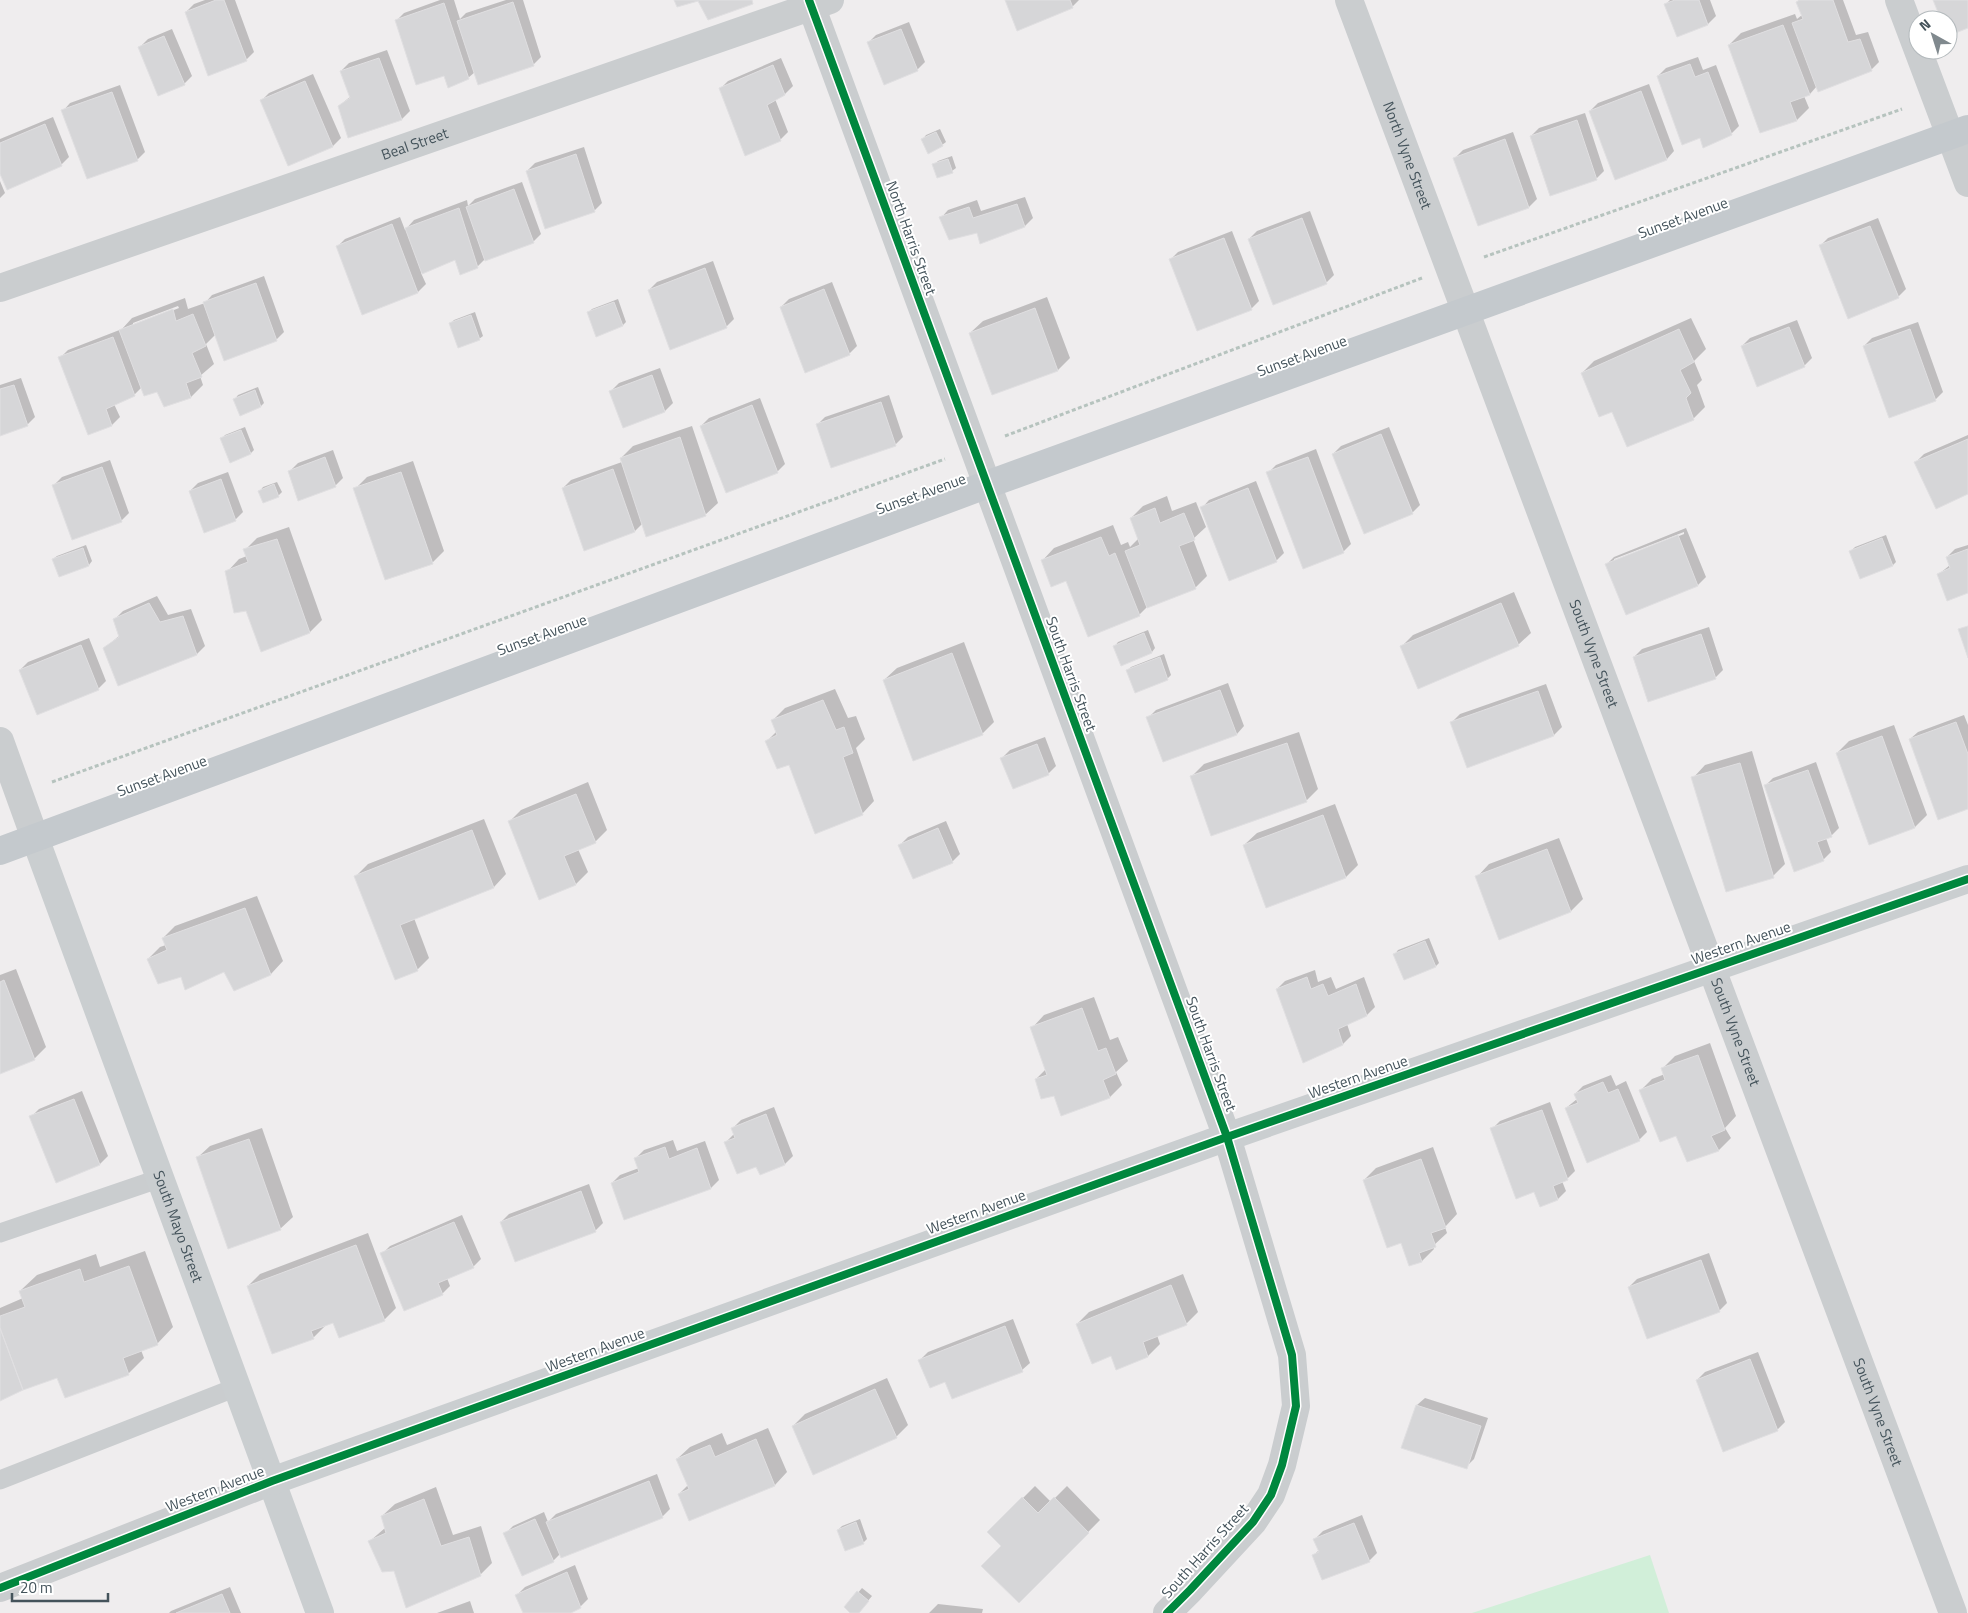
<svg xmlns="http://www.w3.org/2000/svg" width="1968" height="1613" viewBox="0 0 1968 1613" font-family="'Titillium Web',sans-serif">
	<rect width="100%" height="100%" fill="#efedee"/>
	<path fill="#d1efd9" d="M1650 1555 1669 1613H1472Z"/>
	<path fill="#0003" fill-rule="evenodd" d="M205 0H235L254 52 246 60 186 12 194 4Z
		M440 0H454L460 19 466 13 506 0H523L541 57 533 65 475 72 468 78 444 74 396 21 404 13Z
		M1007 0H1079L1072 7Z
		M1670 0H1710L1716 16 1708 24 1677 36 1666 4Z
		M1799 0H1843L1856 35 1868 32 1879 62 1871 70 1817 86 1810 94 1804 96 1809 108 1797 120 1729 45 1741 33 1795 14 1797 19 1802 15 1797 2Z
		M909 22 925 62 917 70 868 43 876 35Z
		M172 29 192 76 184 84 140 47 148 39Z
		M387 50 410 111 402 119 349 137 339 106 351 96 341 71 349 63Z
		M1698 57 1703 70 1716 65 1739 126 1731 134 1701 136 1658 76 1666 68Z
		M781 58 793 86 785 94 775 99 788 132 780 140 720 89 728 81Z
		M313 74 341 138 333 146 289 165 261 101 269 93Z
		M1649 84 1674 151 1667 159 1590 111 1598 103Z
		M120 85 145 152 137 160 63 111 70 103Z
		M1585 113 1604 171 1596 179 1531 136 1539 128Z
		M53 117 69 157 61 165 0 171V139Z
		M940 129 946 142 942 145 923 139 926 135Z
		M1513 132 1537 199 1529 207 1478 225 1455 158 1463 150Z
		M584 147 602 203 594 211 527 171 535 163Z
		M952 156 956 168 952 171 934 165 938 161Z
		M0 181 5 193 0 198Z
		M522 182 541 234 533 242 486 258 477 267 456 258 421 273 426 284 418 292 363 313 337 247 345 239 400 217 405 230 414 220 467 200 468 206 475 199Z
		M1025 197 1033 218 1025 226 981 242 977 232 941 218 948 210 977 200 981 211Z
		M1310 211 1334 275 1326 283 1249 239 1257 231Z
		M1878 218 1906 289 1898 297 1820 246 1828 238Z
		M1232 231 1259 301 1251 309 1170 260 1178 252Z
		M713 261 734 319 726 327 649 290 657 282Z
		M264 276 284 332 276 340 216 334 206 344 214 364 200 376 203 385 191 397 165 405 158 390 142 387 135 394 114 404 120 417 112 425 89 433 60 358 68 350 122 329 132 318 185 298 188 309 205 303 212 295ZM178 306 179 308 133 326V323Z
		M832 282 857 346 849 354 781 307 789 299Z
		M1047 297 1070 358 1058 370 993 394 970 333 983 321Z
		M618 299 626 322 623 325 597 335 588 313 592 309Z
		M475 312 483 336 479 339 450 324 454 320Z
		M1691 318 1706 349 1694 361 1702 380 1697 385 1705 407 1693 419 1613 410 1582 373 1594 361Z
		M1797 320 1812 358 1804 366 1742 346 1750 338Z
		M1918 322 1943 392 1935 400 1864 346 1872 338Z
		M660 368 673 403 665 411 611 391 619 383Z
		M21 378 35 417 27 425 0 434V385Z
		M258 387 264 403 261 406 235 399 238 395Z
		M889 395 903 437 895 445 817 425 825 417Z
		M760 398 785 464 777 472 701 426 709 418Z
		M692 426 718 503 705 515 643 523 635 531 585 550 563 488 571 480 622 462 621 458 633 446Z
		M245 427 254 450 251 453 231 461 222 439 225 435Z
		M1389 427 1420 505 1412 513 1333 454 1341 446Z
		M1968 435V493L1916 462 1924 454Z
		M1316 449 1351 544 1343 552 1268 473 1276 465Z
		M333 450 343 478 335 486 290 471 298 463Z
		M110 460 129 513 121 521 54 485 62 477Z
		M413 461 444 551 432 563 355 489 367 477Z
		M228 472 243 512 235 520 190 491 198 483Z
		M1256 481 1284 553 1276 561 1202 508 1209 500Z
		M277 482 282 492 278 496 260 491 263 487Z
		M1167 496 1172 511 1196 502 1206 527 1193 539 1207 576 1195 588 1148 606 1139 615 1067 579 1042 561 1054 548 1113 525 1121 545 1128 542 1130 547 1139 538 1131 518 1143 506Z
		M289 527 322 620 310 632 247 610 227 572 239 559 247 556 245 550 257 538Z
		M1686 528 1706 577 1698 585 1606 565 1614 557ZM1684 532V534L1614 562V559Z
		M1886 535 1896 562 1893 565 1851 551 1855 547Z
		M86 545 92 561 89 565 60 576 53 559 57 556Z
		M1968 545V592L1939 574 1950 565 1947 557 1955 549Z
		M1514 592 1531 633 1518 645 1401 647 1413 635Z
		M157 596 168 615 191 609 205 646 197 654 119 684 105 648 120 635 115 619 123 611Z
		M1709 627 1723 670 1715 678 1634 657 1642 649Z
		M1148 630 1155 648 1152 652 1122 664 1115 646 1118 642Z
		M89 638 106 681 98 689 20 670 28 662Z
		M964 642 994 722 982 734 884 680 897 668Z
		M1164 654 1171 675 1168 678 1136 691 1128 670 1131 667Z
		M1228 683 1244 726 1237 734 1148 718 1156 710Z
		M1546 684 1562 727 1554 735 1452 722 1460 714Z
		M835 689 848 718 856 716 865 739 856 748 874 801 862 814 790 763 766 742 777 731 773 720 785 708Z
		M1964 715 1968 725V808L1910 739 1918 732Z
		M1894 725 1927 815 1915 827 1870 844 1837 753 1849 741Z
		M1299 732 1318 789 1306 801 1192 776 1204 764Z
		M1045 737 1056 766 1048 774 1002 758 1010 750Z
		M1752 751 1785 864 1773 876 1693 778 1705 765Z
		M1816 762 1839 828 1831 836 1826 838 1831 852 1823 860 1765 786 1773 778Z
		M588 782 607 830 595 842 578 849 588 872 576 884 540 898 509 822 521 810Z
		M1335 804 1358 865 1346 877 1267 906 1244 845 1257 833Z
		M484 819 506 874 494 887 414 918 429 958 417 970 356 876 368 864Z
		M946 821 960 854 952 862 900 845 908 837Z
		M1559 838 1583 899 1571 911 1477 877 1489 864Z
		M257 896 283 961 271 974 234 990 225 971 181 976 148 959 160 947 166 945 163 938 175 926Z
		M1429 938 1439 963 1436 966 1395 954 1398 950Z
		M16 969 46 1047 34 1059 0 1072V975Z
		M1315 970 1318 982 1331 977 1336 989 1364 977 1375 1007 1367 1015 1347 1024 1351 1036 1343 1044 1303 1061 1277 989 1285 981Z
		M1094 997 1110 1040 1118 1037 1128 1061 1116 1072 1122 1085 1110 1097 1036 1079 1046 1069 1032 1028 1044 1015Z
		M1710 1043 1736 1116 1725 1128 1731 1138 1719 1150 1687 1160 1677 1134 1640 1091 1652 1079 1665 1074 1663 1068 1675 1056Z
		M1611 1075 1616 1086 1626 1081 1647 1132 1639 1140 1566 1108 1577 1099 1575 1094 1583 1086Z
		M82 1091 108 1156 100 1164 31 1117 39 1109Z
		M1550 1102 1575 1171 1567 1179 1562 1181 1566 1191 1558 1199 1535 1191 1492 1129 1500 1121Z
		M774 1107 793 1156 785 1164 726 1142 734 1134 733 1128 741 1120Z
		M262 1128 293 1217 280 1229 197 1158 210 1146Z
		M673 1140 677 1151 705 1141 719 1180 711 1188 625 1219 612 1183 620 1175 639 1168 636 1158 644 1150Z
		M1433 1147 1457 1214 1445 1227 1447 1233 1433 1246 1434 1249 1422 1261 1402 1242 1364 1180 1376 1168Z
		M589 1184 603 1223 595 1231 501 1222 509 1214Z
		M462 1215 481 1259 473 1267 447 1278 450 1286 442 1294 382 1254 390 1246Z
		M368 1233 396 1308 384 1320 334 1321 325 1326 313 1338 248 1286 260 1274Z
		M145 1251 173 1327 157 1344 141 1350 144 1358 128 1374 58 1376 0 1399V1308L23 1298 20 1291 37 1275 96 1254 100 1267Z
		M1709 1253 1727 1303 1719 1311 1629 1287 1637 1279Z
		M1183 1274 1198 1312 1186 1324 1157 1335 1160 1344 1148 1356 1117 1368 1111 1355 1077 1324 1089 1312Z
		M1013 1319 1030 1363 1022 1370 946 1380 920 1360 928 1352Z
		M1758 1352 1785 1422 1777 1430 1697 1380 1705 1372Z
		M887 1378 908 1425 896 1437 793 1426 805 1414Z
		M1425 1398 1488 1418 1474 1459 1466 1467 1417 1405Z
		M768 1428 787 1472 775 1485 689 1519 679 1494 688 1485 677 1459 690 1447 722 1433 727 1445Z
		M657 1474 670 1509 662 1517 560 1554 553 1561 505 1534 513 1526 544 1512 548 1522 556 1514Z
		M1035 1486 1051 1502 1067 1486 1100 1520 1019 1602 1003 1546 989 1532Z
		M436 1487 453 1535 481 1526 492 1563 480 1575 395 1570 370 1541 385 1528 382 1516 395 1504Z
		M1362 1515 1377 1553 1369 1561 1314 1555 1319 1550 1315 1539 1323 1531Z
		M860 1519 867 1539 863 1543 838 1530 842 1526Z
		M575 1565 588 1599 580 1607 570 1613H524L517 1595 525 1587Z
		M230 1587 241 1613H169L171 1611Z
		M862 1588 872 1596 858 1613H852L846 1607Z
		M470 1601 474 1613H437Z
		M938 1604 983 1609 982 1613H929Z"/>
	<path fill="#d6d6d8" stroke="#e0dfe1" d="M216 0H224L247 61 208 76 185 12Z
		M674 0H752L753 4 708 20 698 1 677 7Z
		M1005 0H1070L1073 8 1017 31Z
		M1675 0H1699L1708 25 1677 37 1664 4Z
		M1800 0H1833L1848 42 1860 39 1872 71 1818 92 1792 23 1803 19 1796 2Z
		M1933 0H1968V28L1948 36V20H1941Z
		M513 2 534 66 478 85 457 21Z
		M444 3 469 79 448 88 444 76 416 85 395 20Z
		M1783 25 1810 95 1790 102 1797 121 1760 133 1728 45Z
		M901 29 918 71 884 85 867 42Z
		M164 36 185 85 158 96 138 47Z
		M379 58 402 120 348 138 338 106 350 98 340 71Z
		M1690 64 1695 77 1708 72 1732 135 1703 148 1700 138 1682 145 1657 76Z
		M773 65 785 95 767 105 781 141 745 156 719 88Z
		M305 81 333 147 288 166 260 100Z
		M1641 91 1667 160 1615 180 1589 111Z
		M112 92 138 161 87 179 61 110Z
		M1577 120 1597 180 1550 196 1530 136Z
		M45 124 62 166 7 190 0 174V143Z
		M936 132 943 146 928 154 921 139Z
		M1505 139 1529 208 1478 226 1453 158Z
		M576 154 595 212 545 229 526 171Z
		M948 159 953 173 937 178 932 164Z
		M514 189 534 243 485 261 466 207Z
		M1017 204 1025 227 980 244 977 233 949 240 939 217 969 207 973 218Z
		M459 208 478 268 460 275 455 260 422 274 405 228Z
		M1302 218 1327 284 1273 305 1248 239Z
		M392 224 418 293 362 315 336 246Z
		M1870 226 1899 298 1848 319 1819 245Z
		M1224 238 1252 310 1197 331 1169 259Z
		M705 268 727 328 670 350 648 290Z
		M256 283 277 341 224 361 203 302Z
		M824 289 850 355 805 373 780 307Z
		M614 302 623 326 596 337 587 312Z
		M1035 308 1058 371 992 395 969 333Z
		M173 309 176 321 193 314 206 346 192 353 202 377 186 383 191 398 164 407 157 392 144 396 119 330Z
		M471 315 480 340 458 348 449 323Z
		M1789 327 1805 367 1757 387 1741 346Z
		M1679 329 1694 362 1680 370 1691 393 1686 398 1694 420 1627 447 1612 412 1599 417 1581 373Z
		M1910 329 1936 401 1889 418 1863 346Z
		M113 337 135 396 106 409 112 426 88 435 58 357Z
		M652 375 665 412 623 428 609 391Z
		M14 385 28 426 0 436V389Z
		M255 390 261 407 240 416 233 399Z
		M881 402 896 446 831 468 816 424Z
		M752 405 778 473 726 493 700 426Z
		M241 430 251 454 230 463 220 438Z
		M1381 434 1413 514 1364 534 1332 454Z
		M680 437 706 516 646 537 620 458Z
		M1968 439V494L1936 509 1914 462Z
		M325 457 336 487 298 501 288 471Z
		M1308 457 1344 553 1303 569 1266 472Z
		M102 467 122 522 72 540 52 485Z
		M613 469 635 532 584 551 562 488Z
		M401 472 433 564 385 580 353 488Z
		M221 479 236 521 204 533 189 491Z
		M274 484 279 497 263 503 258 491Z
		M1248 488 1277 562 1229 581 1200 507Z
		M1155 508 1160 523 1184 513 1195 540 1179 546 1196 589 1147 608 1125 551 1140 545 1130 518Z
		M1678 535 1698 586 1626 615 1605 564Z
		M1101 537 1109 556 1115 553 1140 616 1088 637 1066 581 1051 587 1041 560Z
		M1882 538 1893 566 1860 579 1849 551Z
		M277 539 310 633 261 652 246 611 234 613 225 571 248 562 243 549Z
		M83 548 89 566 59 577 52 559Z
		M1968 549V593L1947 601 1937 574 1950 568 1946 557Z
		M149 603 160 622 183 616 197 655 118 686 103 648 119 637 113 619Z
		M1501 603 1519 646 1418 689 1400 646Z
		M1968 626V658L1958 629Z
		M1144 633 1152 653 1121 666 1113 646Z
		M1701 634 1716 679 1648 702 1633 657Z
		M81 645 99 690 37 715 19 670Z
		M952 653 983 735 913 761 883 680Z
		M1160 657 1168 680 1135 693 1126 670Z
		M1220 690 1237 735 1163 762 1146 717Z
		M1538 691 1554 736 1467 768 1450 722Z
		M823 700 836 730 844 727 853 753 843 757 863 815 815 834 789 765 777 769 765 741 777 735 771 720Z
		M1956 722 1968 754V809L1938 820 1909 739Z
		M1882 736 1915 828 1869 845 1836 753Z
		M1287 743 1307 802 1211 836 1190 776Z
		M1037 744 1049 775 1013 789 1000 758Z
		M1740 763 1774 878 1726 892 1691 777Z
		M1808 770 1832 837 1817 842 1824 861 1794 872 1764 785Z
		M576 794 596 843 564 856 576 885 539 900 508 821Z
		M1323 815 1346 878 1266 908 1243 845Z
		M938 828 953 863 913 879 898 845Z
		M472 830 494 888 400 925 418 971 395 980 354 876Z
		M1547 849 1571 912 1499 940 1475 876Z
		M245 908 271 975 234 991 224 972 185 990 181 977 158 984 147 959 167 950 162 938Z
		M1425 941 1436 967 1404 980 1393 954Z
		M1307 977 1311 989 1323 984 1328 996 1356 984 1367 1016 1338 1029 1343 1045 1303 1063 1276 989Z
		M4 980 35 1060 0 1074V982Z
		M1082 1008 1098 1051 1106 1048 1116 1074 1103 1080 1110 1098 1061 1116 1054 1096 1041 1099 1035 1079 1047 1075 1030 1027Z
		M1698 1055 1725 1130 1711 1136 1719 1151 1687 1162 1676 1136 1660 1142 1639 1090 1665 1080 1661 1068Z
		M1603 1082 1608 1093 1618 1089 1640 1141 1587 1163 1565 1108 1578 1103 1574 1094Z
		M74 1099 100 1165 56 1183 29 1116Z
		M1542 1110 1568 1180 1553 1186 1558 1200 1540 1207 1534 1192 1516 1199 1490 1128Z
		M766 1114 785 1165 760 1175 756 1167 737 1174 724 1142 735 1138 731 1128Z
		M249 1139 281 1230 228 1249 196 1157Z
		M665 1147 669 1159 697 1148 711 1189 624 1220 611 1183 639 1172 634 1158Z
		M1421 1159 1446 1228 1431 1233 1436 1247 1419 1253 1422 1262 1409 1266 1401 1243 1387 1248 1363 1180Z
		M581 1191 596 1232 515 1262 500 1222Z
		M454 1222 474 1268 438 1283 443 1295 404 1311 380 1253Z
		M356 1245 385 1321 339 1338 333 1323 311 1331 314 1339 272 1354 247 1286Z
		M1701 1260 1720 1312 1647 1339 1628 1287Z
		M129 1266 158 1345 123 1358 129 1375 65 1398 57 1378 23 1390 0 1328V1316L25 1307 19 1291 80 1269 84 1282Z
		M1171 1285 1187 1325 1143 1342 1148 1357 1116 1370 1111 1356 1092 1364 1076 1324Z
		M1005 1326 1023 1372 952 1399 945 1382 930 1388 918 1360Z
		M0 1328 23 1390 0 1401Z
		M1750 1359 1778 1431 1723 1452 1696 1380Z
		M875 1389 897 1438 813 1475 792 1426Z
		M1416 1405 1481 1426 1467 1469 1401 1448Z
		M756 1439 775 1486 689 1521 678 1494 689 1489 676 1459 710 1445 715 1457Z
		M649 1481 663 1518 561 1558 546 1522Z
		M1022 1497 1038 1513 1054 1497 1089 1533 1019 1603 981 1566 1001 1546 987 1532Z
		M424 1499 441 1546 469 1537 481 1576 406 1608 394 1571 382 1572 368 1541 386 1533 381 1516Z
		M535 1519 554 1562 522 1576 503 1533Z
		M856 1522 864 1544 845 1551 837 1530Z
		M1354 1523 1370 1562 1322 1580 1312 1555 1319 1552 1313 1539Z
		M567 1572 581 1608 571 1613H523L515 1595Z
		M857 1591 869 1601 859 1613H850L844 1607Z
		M222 1594 230 1613H176Z"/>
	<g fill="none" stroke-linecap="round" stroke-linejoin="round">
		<path stroke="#b6c3be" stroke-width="3" stroke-dasharray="4 2.5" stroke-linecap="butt" d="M1484 257 1902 109
			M1005 436 1422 278
			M52 782 945 459"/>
		<path stroke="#cacdcf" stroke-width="19" d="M0 1233 161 1178
			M0 1480 237 1387"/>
		<g stroke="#cacdcf" stroke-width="28">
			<path d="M809 0 1227 1137 1292 1355 1296 1406 1282 1465 1271 1495 1253 1522 1190 1590 1167 1613"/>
			<path id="s1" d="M1349 0 1953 1613"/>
			<path d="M1899 0 1968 183"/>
			<path id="s2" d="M0 288 830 0"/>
			<path d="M0 741 35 838"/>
			<path d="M0 1588 272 1481"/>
		</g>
		<g stroke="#caced0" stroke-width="28">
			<path id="s3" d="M35 838 320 1613"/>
			<path d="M272 1481 1227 1137 1968 879"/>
		</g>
		<path stroke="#c4c9cd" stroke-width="28" d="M0 851 986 485 1968 129"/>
		<defs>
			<path id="cycleway" d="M809 0 1227 1137 1292 1355 1296 1406 1282 1465 1271 1495 1253 1522 1190 1590 1167 1613
				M0 1588 272 1481 1227 1137 1968 879"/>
		</defs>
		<use href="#cycleway" stroke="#fff" stroke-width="11"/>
		<use href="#cycleway" stroke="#00873e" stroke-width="8"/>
	</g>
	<g text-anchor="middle" stroke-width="4" stroke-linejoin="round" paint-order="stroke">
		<g font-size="15" fill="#44535b" stroke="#fff">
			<text dy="5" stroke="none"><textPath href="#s2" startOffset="439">Beal Street</textPath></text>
			<text dy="5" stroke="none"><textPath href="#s1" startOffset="166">North Vyne Street</textPath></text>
			<text transform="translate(1683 218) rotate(-20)" y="5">Sunset Avenue</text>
			<text transform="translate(911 238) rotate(70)" y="5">North Harris Street</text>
			<text transform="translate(1302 356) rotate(-20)" y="5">Sunset Avenue</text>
			<text transform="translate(921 494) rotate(-20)" y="5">Sunset Avenue</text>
			<text transform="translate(542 635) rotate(-20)" y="5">Sunset Avenue</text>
			<text dy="5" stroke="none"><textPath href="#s1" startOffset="698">South Vyne Street</textPath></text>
			<text transform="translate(1071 674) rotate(70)" y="5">South Harris Street</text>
			<text transform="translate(162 776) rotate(-20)" y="5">Sunset Avenue</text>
			<text transform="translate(1741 943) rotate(-19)" y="5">Western Avenue</text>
			<text dy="5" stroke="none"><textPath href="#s1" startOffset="1102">South Vyne Street</textPath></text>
			<text transform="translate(1211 1054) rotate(70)" y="5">South Harris Street</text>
			<text transform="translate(1358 1077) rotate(-19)" y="5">Western Avenue</text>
			<text transform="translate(976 1212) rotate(-20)" y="5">Western Avenue</text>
			<text dy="5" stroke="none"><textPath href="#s3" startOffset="414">South Mayo Street</textPath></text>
			<text transform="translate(595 1350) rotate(-20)" y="5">Western Avenue</text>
			<text dy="5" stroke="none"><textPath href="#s1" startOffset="1508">South Vyne Street</textPath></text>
			<text transform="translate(215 1489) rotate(-21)" y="5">Western Avenue</text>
			<text transform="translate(1205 1551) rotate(-48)" y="5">South Harris Street</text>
		</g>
	</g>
	<g transform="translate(1933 35) rotate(321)"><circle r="24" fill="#ffffff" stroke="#b4babd"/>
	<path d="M0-4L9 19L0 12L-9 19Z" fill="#80898e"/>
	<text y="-8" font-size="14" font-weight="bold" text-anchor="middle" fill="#44535b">N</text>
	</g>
	<path d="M12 1593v8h96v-8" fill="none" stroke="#44535b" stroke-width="2.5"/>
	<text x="20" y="1593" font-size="15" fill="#44535b" stroke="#ffffff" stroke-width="4" paint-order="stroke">20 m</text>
</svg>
